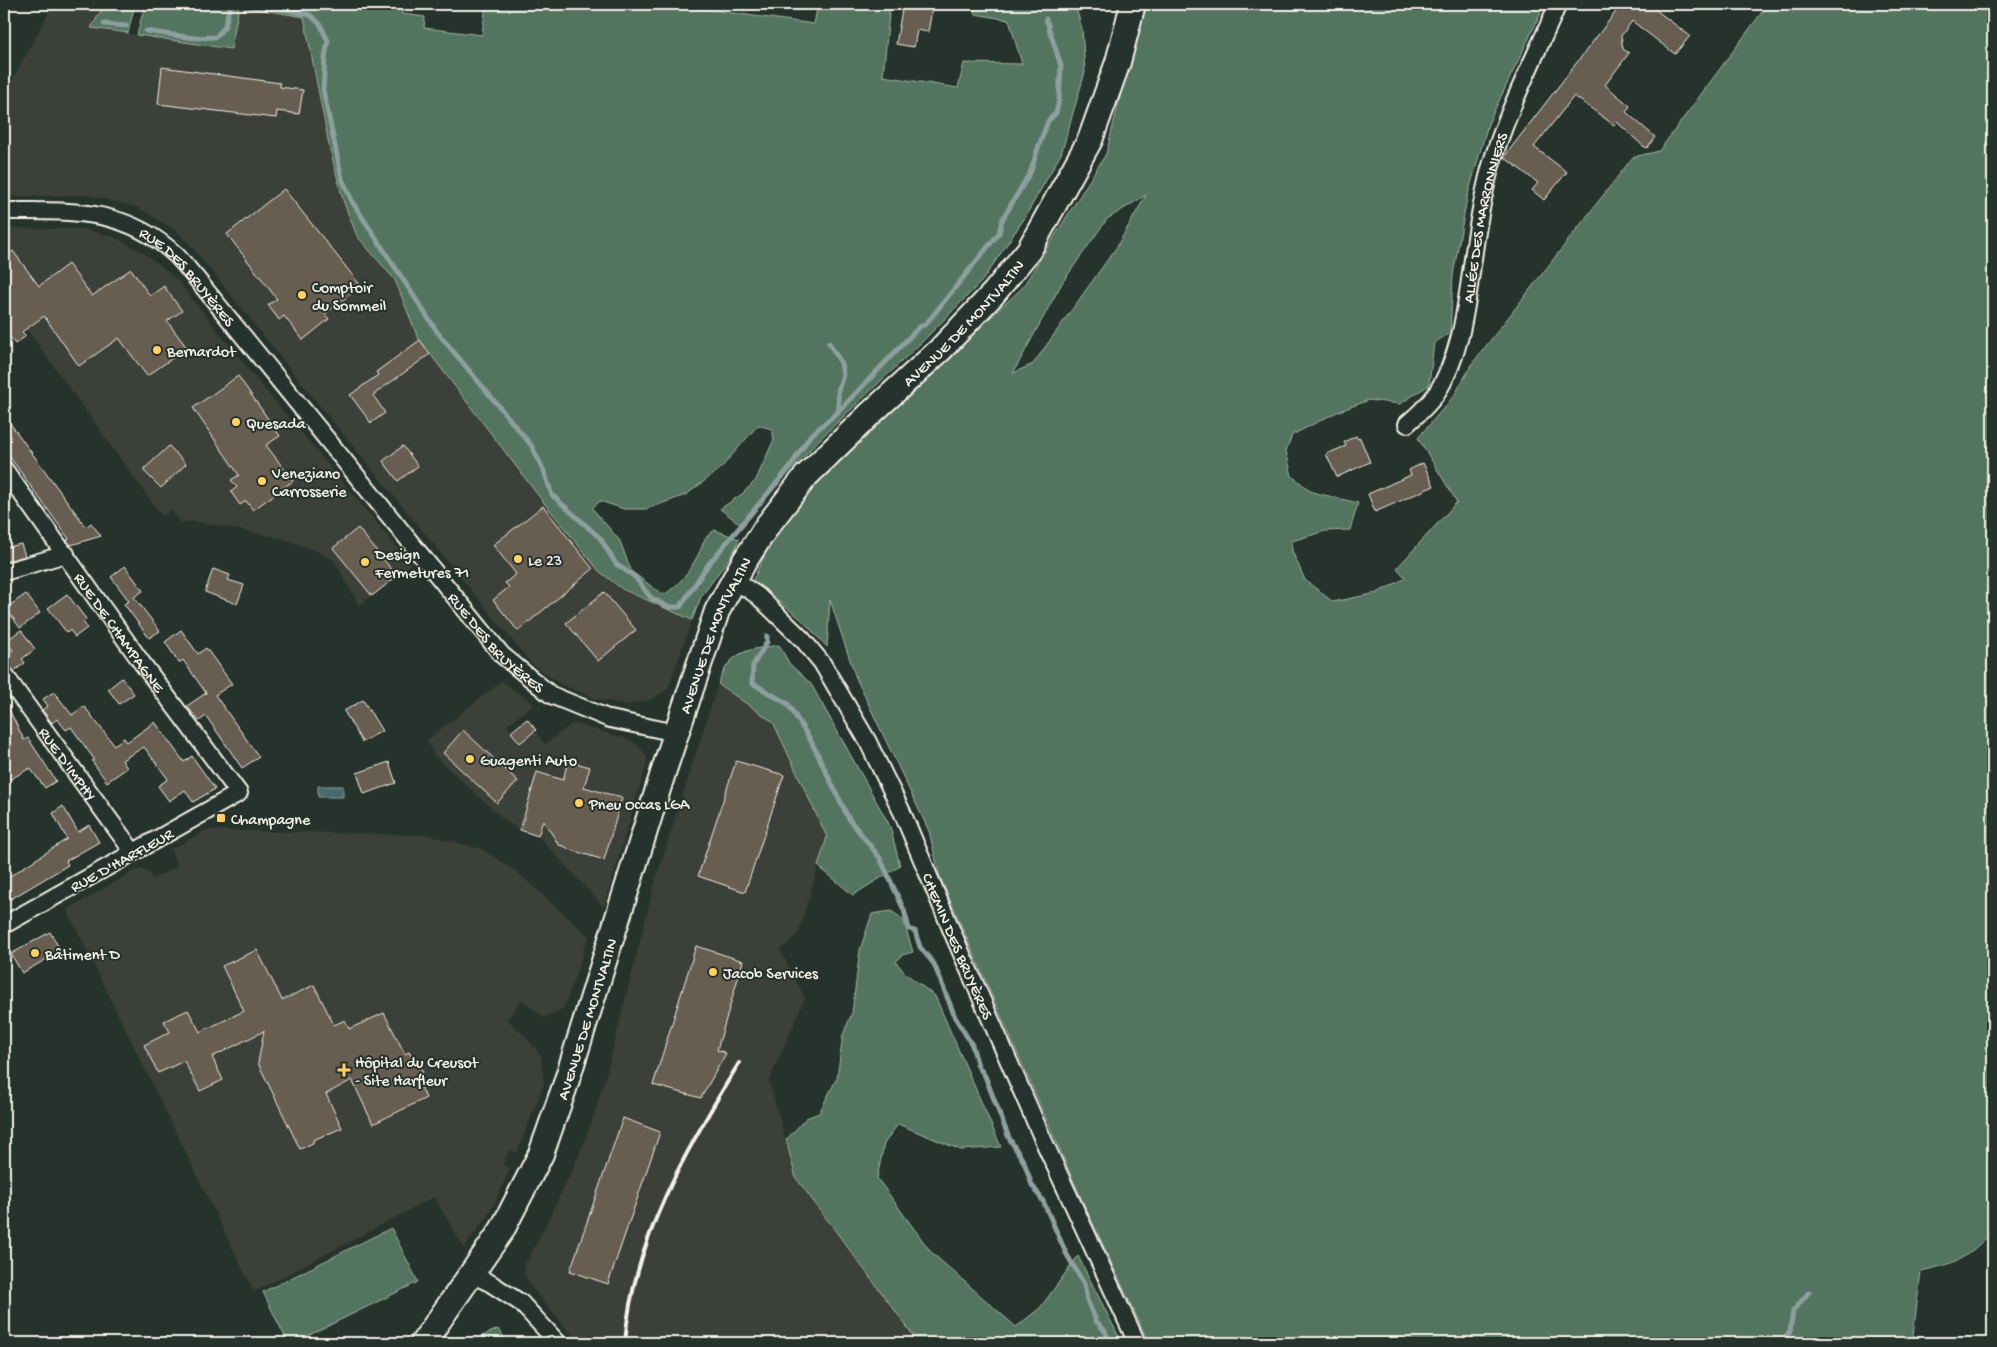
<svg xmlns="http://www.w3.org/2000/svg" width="1997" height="1347" viewBox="0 0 1997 1347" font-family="'Gochi Hand',sans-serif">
	<rect width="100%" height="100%" fill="#26332d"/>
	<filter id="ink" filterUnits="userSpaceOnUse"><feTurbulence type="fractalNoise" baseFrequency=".02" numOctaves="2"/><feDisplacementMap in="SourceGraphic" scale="10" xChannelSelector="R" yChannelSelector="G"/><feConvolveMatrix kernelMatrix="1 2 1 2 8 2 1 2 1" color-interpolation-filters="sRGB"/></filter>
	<g filter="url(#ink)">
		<path fill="#3a4038" d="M53 4H105L92 28 231 49 238 6 304 17 330 150 344 203 357 236 395 280 418 338 496 439 622 589 692 620 668 689 652 699 629 705 597 699 560 684 531 663 320 406 193 248 175 230 137 207 86 195 4 197V96Z
			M4 228 82 229 114 237 141 251 161 266 179 282 248 369 411 564 359 606 335 561 317 551 281 538 194 521 181 523 171 510 162 516 4 298Z
			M502 681 534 704 507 725 511 732 527 719 545 744 573 723 633 741 643 750 647 758 646 766 604 907 538 836 520 830 504 820 434 755 427 740Z
			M718 684 773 722 827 837 798 934 780 950 805 998 769 1081 796 1178 919 1343H579L530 1286 525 1274 524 1264 529 1258 572 1171 589 1130 607 1072 655 882Z
			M207 830 427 835 482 849 517 872 589 936 564 1008 544 1018 522 1000 507 1019 524 1035 541 1056 544 1083 517 1153 509 1150 503 1165 510 1169 491 1211 464 1248 434 1197 254 1292 67 910 134 871 143 869 149 872 152 879 178 866 170 850Z"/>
		<path fill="#52745f" stroke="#a3b2a4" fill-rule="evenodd" d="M105 4H135L128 33 91 28Z
			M145 4H403L402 14 425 17 424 28 482 35 486 4H666L814 24 818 4H890L883 76 958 88 964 63 1022 64 1009 20 975 14 972 4H1075L1082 29 1085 72 1061 154 1024 219 982 281 924 340 819 440 772 491 743 526 720 509 742 494 756 480 774 439 772 429 758 425 720 469 686 495 646 509H624L600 501 592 508 620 541 631 571 663 595C678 587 690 571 698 555 705 542 702 538 715 530L739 539 733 553 701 597 692 620 622 589 599 571 541 499 418 338 395 280 357 236 344 203 330 150 304 17 239 6 231 49 137 35Z
			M1143 4H1545L1488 124 1467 198 1453 275 1450 333 1434 343 1429 385 1400 404 1369 400 1337 412 1292 435 1286 451 1292 476 1312 492 1358 503 1350 530 1325 531 1292 541V551L1305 580 1333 602 1377 593 1406 578 1397 568 1457 502 1418 438 1454 396 1472 364 1633 157 1659 151 1768 4H1993V1231C1966 1258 1959 1263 1921 1271L1912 1343H1149L1081 1198 940 877 929 831 856 678 830 600 827 647 802 620 753 580 773 537 808 492 877 424 1022 288 1106 154ZM1146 195 1116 248 1033 364 1013 373 1062 283 1107 219Z
			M779 645 789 663 811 684 890 826 900 866 853 895 818 866 827 837 773 722 718 684C730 650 747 650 779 645Z
			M891 911 903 919 913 952 902 955 896 962 906 974 935 996 1001 1147 961 1150 898 1124 884 1144 877 1178 931 1252 1016 1327 1040 1308 1078 1256 1122 1343H919L796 1178 786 1140 806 1118 819 1113 837 1078 843 1035 852 1013 860 950 872 914Z
			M391 1228 418 1282 293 1343H288L263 1292Z
			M498 1329 505 1338 502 1343H477L482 1336Z"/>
		<path fill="#48696e" stroke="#8d9f9f" d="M318 786H343V797H318Z"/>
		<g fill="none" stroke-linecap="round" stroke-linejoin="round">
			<path stroke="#8d9f9f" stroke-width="5" d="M260 4 310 15 320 24 328 41 325 58 323 90 342 179 353 203 438 333 531 445 544 471 552 495 600 538 616 564 635 577 651 598 668 607H680L707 566 790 467 810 436 839 411 919 327 926 324 999 233 1002 220 1031 171 1037 151 1048 121 1056 113 1059 100 1061 66 1046 19
				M104 24 126 26
				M146 31 194 38 216 37 225 26 229 9 234 4
				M829 343 841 363 843 375 838 391 839 411
				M767 636V642L753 665 752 683 788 704 811 741 849 819 880 858 904 910 909 929 915 931 920 947 934 964 955 1017 972 1045 978 1066 985 1076 1009 1138 1024 1162 1032 1185 1043 1201 1066 1253 1084 1284 1087 1300 1096 1321 1105 1331 1110 1343
				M1781 1343 1790 1332 1793 1311 1809 1292"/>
		</g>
		<path fill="#675d51" stroke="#f4f1e8" d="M903 4H933L928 32 917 30 914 47 896 44Z
			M1622 4H1648L1690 36 1675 54 1632 21 1621 36 1623 49 1629 53 1605 85 1630 106 1626 112 1655 137 1647 148 1643 146 1617 122 1614 125 1574 96 1534 147 1567 172 1544 200 1532 190 1538 183 1504 157Z
			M162 67 280 83V87L303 90 299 114 277 111 276 118 158 104Z
			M284 189 361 286 325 314 329 319 303 340 284 316 279 320 268 305 277 299 227 234Z
			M13 251 39 286 68 264 92 296 131 269 150 296 164 286 182 311 167 321 187 348 147 376 119 338 79 366 44 316 22 332 26 336 15 344 4 329V258Z
			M420 340 430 354 373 395 385 413 371 423 350 395 378 375 376 372Z
			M238 376 280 436 266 445 293 481 253 510 246 501 240 505 231 492 237 487 231 480 239 475 193 408Z
			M4 415 86 527 91 523 101 536 71 545 67 540 69 539 4 449Z
			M1356 436 1358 439 1360 438 1370 462 1337 477 1326 454 1346 446 1344 442Z
			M169 446 186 464 161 488 143 470Z
			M403 446 418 466 398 481 383 461Z
			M1423 463 1434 486 1375 512 1368 494 1411 475 1409 470Z
			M543 506 593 569 518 631 493 600 509 587 505 583 516 574 493 545Z
			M358 528 397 576 372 596 333 548Z
			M21 544 25 556 4 562V548Z
			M125 566 143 591 134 597 160 631 149 638 124 604 129 601 111 577Z
			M213 569 230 575 228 580 244 585 237 604 205 592Z
			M604 592 636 630 598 661 566 623Z
			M26 594 40 613 20 628 6 608Z
			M67 594 86 619 83 622 87 628 75 637 70 630 67 633 48 608Z
			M21 630 35 649 22 659 25 663 14 671 8 665 4 664V656L13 650 6 641Z
			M181 630 198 654 206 648 232 684 215 695 259 757 242 768 206 716 199 721 187 706 206 693 183 660 179 663 165 642Z
			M122 678 134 694 119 704 108 689Z
			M54 692 72 715 84 706 114 745 124 738 127 742 155 722 184 762 192 756 215 789 193 802 185 790 169 801 158 786 168 779 144 747 122 760 127 768 107 782 92 761 94 759 71 727 66 730 57 719 52 723 42 710 48 706 43 699Z
			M4 699 24 740 28 738 56 781 45 788 30 768 4 783Z
			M363 700 382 731 362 742 344 711Z
			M527 719 536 730 520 743 511 732Z
			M463 730 518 781 497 803 443 753Z
			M568 761 590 767 584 787 622 798 604 860 568 849 566 847 559 845 543 820 538 836 520 830 537 772 563 780Z
			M736 761 784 775 745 892 698 876Z
			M389 762 396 783 364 794 357 773Z
			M63 806 78 832 89 825 99 842 66 861 68 865 4 903V880L67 839 53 813Z
			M50 932 61 951 22 973 11 954Z
			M696 946 743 961 717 1050 726 1053 701 1098 653 1085Z
			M257 950 282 1000 314 985 334 1025 345 1020 349 1029 384 1013 405 1054 409 1052 413 1059 415 1058 423 1072 418 1080 426 1098 373 1124 352 1080 326 1094 342 1128 313 1140V1143L300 1149 258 1063 264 1031 212 1057 223 1080 200 1091 184 1061 158 1073 144 1045 170 1032 164 1021 188 1010 200 1032 244 1011 222 966Z
			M623 1118 660 1132 608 1284 570 1271Z"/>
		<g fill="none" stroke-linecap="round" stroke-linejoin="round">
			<defs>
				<g id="street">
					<path id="s1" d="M4 211C69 211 125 207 176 255 183 262 189 270 196 278L502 655 551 695 610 719 676 733"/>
					<path id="s2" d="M1407 424C1417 415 1428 406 1436 394 1462 354 1466 305 1473 259 1477 229 1482 199 1490 169 1506 112 1535 58 1558 4"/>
					<path id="s3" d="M4 469 142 663 239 793 4 925"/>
					<path d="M4 572 66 554"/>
					<path id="s4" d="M734 580 758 596 803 640 822 663 867 740 902 812 954 936 1045 1144 1137 1343"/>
					<path id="s5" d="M4 674 133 852"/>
					<path d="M471 1274 490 1283 521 1303 558 1343"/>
				</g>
				<g id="secondary">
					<path id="s6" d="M423 1343 502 1230 541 1154 565 1086 664 770 717 611 744 562 767 526 806 476 870 414 940 350 994 293 1029 250 1090 140 1118 62 1133 4"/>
				</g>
			</defs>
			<use href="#street" stroke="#f4f1e8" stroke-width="20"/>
			<use href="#secondary" stroke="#f4f1e8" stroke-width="28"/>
			<use href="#street" stroke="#26332d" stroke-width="16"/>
			<use href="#secondary" stroke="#26332d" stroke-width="24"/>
			<path stroke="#f4f1e8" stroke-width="4" d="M625 1343C632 1242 687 1148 739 1063"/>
		</g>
	</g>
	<g fill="#ffd166" stroke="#26332d" stroke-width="2">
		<circle cx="302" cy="295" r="5"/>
		<circle cx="157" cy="350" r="5"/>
		<circle cx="236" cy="422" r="5"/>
		<circle cx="262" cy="481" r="5"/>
		<circle cx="518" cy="559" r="5"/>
		<circle cx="365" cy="562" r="5"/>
		<circle cx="470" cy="759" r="5"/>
		<circle cx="579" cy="803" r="5"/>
		<rect x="216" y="813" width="10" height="10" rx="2.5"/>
		<circle cx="35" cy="953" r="5"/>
		<circle cx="713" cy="972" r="5"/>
		<path d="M341.5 1062.5h5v5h5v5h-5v5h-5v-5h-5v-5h5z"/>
	</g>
	<g text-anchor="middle" stroke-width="4" stroke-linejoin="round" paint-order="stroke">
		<g font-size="16" fill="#f4f1e8" stroke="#26332d">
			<text dy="6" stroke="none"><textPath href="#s2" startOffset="226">ALLÉE DES MARRONNIERS</textPath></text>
			<text dy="6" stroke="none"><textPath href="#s1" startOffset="206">RUE DES BRUYÈRES</textPath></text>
			<text dy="6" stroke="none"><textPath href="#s6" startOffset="1176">AVENUE DE MONTVALTIN</textPath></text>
			<text dy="6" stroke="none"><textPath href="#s3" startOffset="200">RUE DE CHAMPAGNE</textPath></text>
			<text dy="6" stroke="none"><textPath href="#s6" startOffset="771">AVENUE DE MONTVALTIN</textPath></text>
			<text dy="6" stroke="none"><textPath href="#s1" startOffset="686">RUE DES BRUYÈRES</textPath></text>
			<text dy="6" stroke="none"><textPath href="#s5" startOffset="110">RUE D'IMPHY</textPath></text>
			<text transform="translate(121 859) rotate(-29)" y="6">RUE D'HARFLEUR</text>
			<text dy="6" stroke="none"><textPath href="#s4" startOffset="436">CHEMIN DES BRUYÈRES</textPath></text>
			<text dy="6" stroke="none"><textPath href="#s6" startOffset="366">AVENUE DE MONTVALTIN</textPath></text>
		</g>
		<g font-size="16" fill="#f4f1e8" stroke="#26332d" text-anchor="start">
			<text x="312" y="292">Comptoir<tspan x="312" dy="18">du Sommeil</tspan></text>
			<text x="167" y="356">Bernardot</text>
			<text x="246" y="428">Quesada</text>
			<text x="272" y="478">Veneziano<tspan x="272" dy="18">Carrosserie</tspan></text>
			<text x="375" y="559">Design<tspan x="375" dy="18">Fermetures 71</tspan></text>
			<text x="528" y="565">Le 23</text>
			<text x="480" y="765">Guagenti Auto</text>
			<text x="589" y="809">Pneu Occas LGA</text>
			<text x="231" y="824">Champagne</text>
			<text x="45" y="959">Bâtiment D</text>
			<text x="723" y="978">Jacob Services</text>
			<text x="355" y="1067">Hôpital du Creusot<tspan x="355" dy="18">- Site Harfleur</tspan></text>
		</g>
	</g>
	<rect width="1997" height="1347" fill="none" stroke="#26332d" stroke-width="20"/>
	<rect x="10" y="10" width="1977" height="1327" fill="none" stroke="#f4f1e8" stroke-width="2" filter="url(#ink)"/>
</svg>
